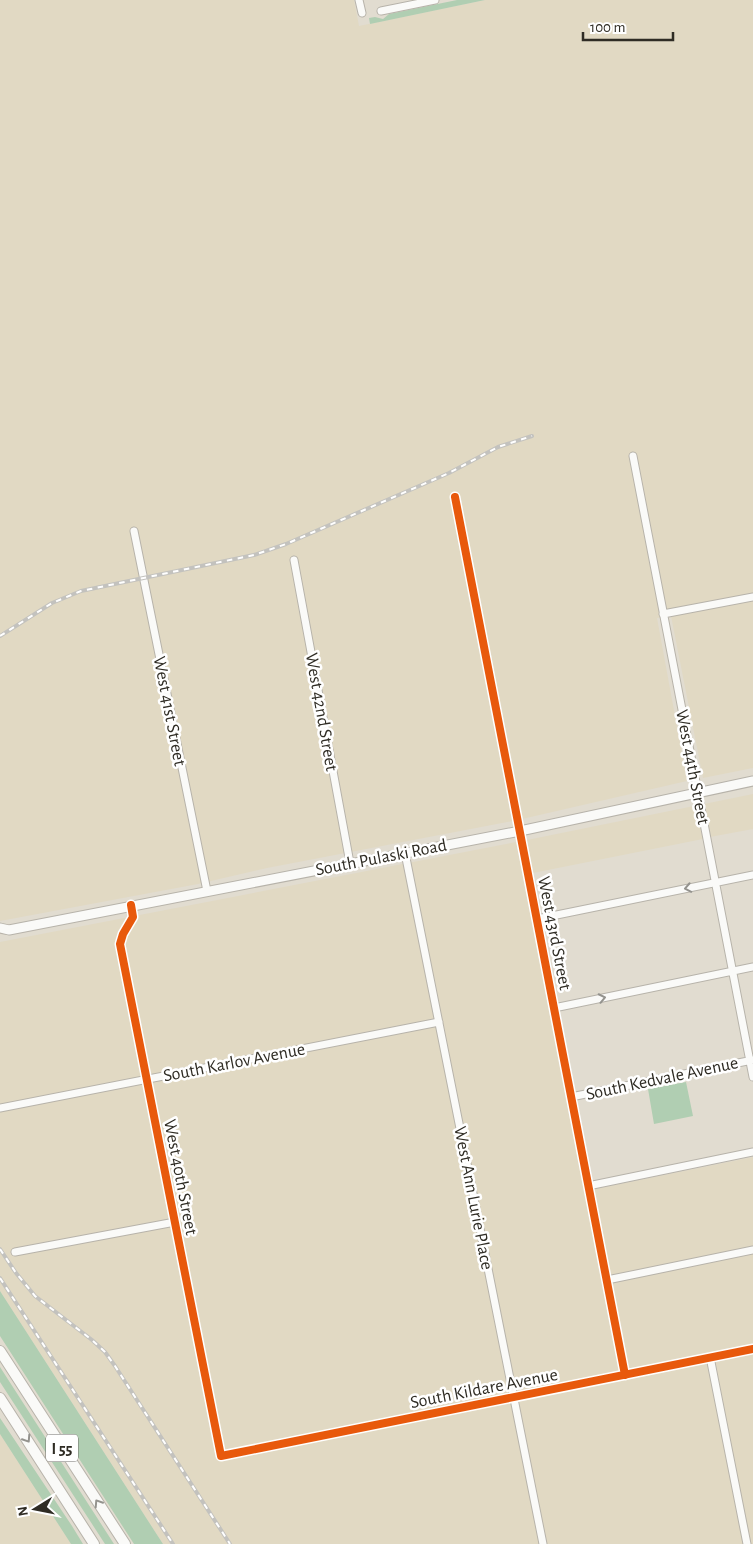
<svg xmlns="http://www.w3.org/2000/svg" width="753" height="1544" viewBox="0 0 753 1544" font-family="'Alegreya Sans',sans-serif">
	<rect width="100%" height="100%" fill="#e1dcd0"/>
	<path fill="#e1d9c3" d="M0 0H354L359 26 485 0H753V768L703 778 671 616 657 618 687 781 522 819 500 703 490 704 513 821 267 868 198 884 0 921Z
		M753 794V829L710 837 704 804Z
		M694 806 703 839 533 873 527 840Z
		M516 842 585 1191 753 1157V1544H163L0 1291V942Z
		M0 1434 71 1544H0Z"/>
	<path fill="#b0ceb2" d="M457 0H485L370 24 369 18 375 17 383 19 389 14Z
		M686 1082 693 1116 654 1124 648 1089Z
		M0 1291 163 1544H134L0 1336Z
		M0 1367 114 1544H105L0 1382Z
		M0 1418 72 1526 83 1544H71L0 1434Z"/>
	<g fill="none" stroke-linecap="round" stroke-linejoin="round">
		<defs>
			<path id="minor" d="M359 0 362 13
				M381 11 435 0
				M633 456 753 1077
				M455 497 625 1375
				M134 531 207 891
				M294 560 350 863
				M663 614 753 597
				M405 853 543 1544
				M131 905 133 917 123 934 120 944 221 1456 753 1349
				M537 919 753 875
				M554 1008 753 967
				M571 1097 753 1060
				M0 1108 439 1022
				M588 1186 753 1152
				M15 1252 175 1222
				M607 1280 753 1250
				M710 1357 747 1544"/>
			<path id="major" d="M0 928 9 930 520 831 753 781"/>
			<path id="highway" d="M0 1351 125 1544
				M0 1398 94 1544"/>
		</defs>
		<use href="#minor" stroke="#b7b3aa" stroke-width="9"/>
		<use href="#major" stroke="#b7b3aa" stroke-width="11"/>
		<use href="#highway" stroke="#b7b3aa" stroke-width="12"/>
		<use href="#minor" stroke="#fafaf8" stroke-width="7"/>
		<use href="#major" stroke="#fafaf8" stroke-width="9"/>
		<use href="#highway" stroke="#fafaf8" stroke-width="10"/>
		<defs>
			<path id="rail" d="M0 636 52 603 81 591 254 555 286 544 449 473 498 447 532 436
				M0 1249 16 1273 35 1296 92 1340 105 1352 115 1366 230 1544
				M0 1278 173 1544"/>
		</defs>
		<use href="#rail" stroke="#c3c2be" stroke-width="4"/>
		<use href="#rail" stroke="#fff" stroke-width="2" stroke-dasharray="5.5" stroke-linecap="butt"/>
		<defs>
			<path id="cycleway" d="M455 497 625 1375
				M131 905 133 917 123 934 120 944 221 1456 753 1349"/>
		</defs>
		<use href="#cycleway" stroke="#fff" stroke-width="11"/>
		<use href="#cycleway" stroke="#e8590c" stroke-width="8"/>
	</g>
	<defs><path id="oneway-chevron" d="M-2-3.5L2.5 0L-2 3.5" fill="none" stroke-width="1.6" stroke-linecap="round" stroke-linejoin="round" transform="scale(1.25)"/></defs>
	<g stroke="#94938e">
		<use href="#oneway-chevron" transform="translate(688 888) rotate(169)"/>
		<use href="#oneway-chevron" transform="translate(602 998) rotate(-12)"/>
		<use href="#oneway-chevron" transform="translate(27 1439) rotate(57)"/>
		<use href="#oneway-chevron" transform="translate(98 1503) rotate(-123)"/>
	</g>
	<g text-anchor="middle" stroke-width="5" stroke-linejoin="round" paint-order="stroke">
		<rect fill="#fff" stroke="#6d6b66" stroke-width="1" x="46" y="1434.5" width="32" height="27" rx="4"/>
		<g font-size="16" font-weight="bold" fill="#2f2c24">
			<text x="62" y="1454">I 55</text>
		</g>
		<g font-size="18" fill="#2f2c24" stroke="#fff">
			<text transform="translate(170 711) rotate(79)" y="6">West 41st Street</text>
			<text transform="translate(322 712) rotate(80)" y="6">West 42nd Street</text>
			<text transform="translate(693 767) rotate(79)" y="6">West 44th Street</text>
			<text transform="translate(381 857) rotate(-11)" y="6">South Pulaski Road</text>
			<text transform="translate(555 933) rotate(79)" y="6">West 43rd Street</text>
			<text transform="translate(234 1062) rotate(-11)" y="6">South Karlov Avenue</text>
			<text transform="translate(662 1078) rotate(-12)" y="6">South Kedvale Avenue</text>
			<text transform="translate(181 1177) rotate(79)" y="6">West 40th Street</text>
			<text transform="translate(474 1198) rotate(79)" y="6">West Ann Lurie Place</text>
			<text transform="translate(484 1388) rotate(-11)" y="6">South Kildare Avenue</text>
		</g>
	</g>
	<g transform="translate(35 1509) rotate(260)" stroke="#ffffff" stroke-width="4" paint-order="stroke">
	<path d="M0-4L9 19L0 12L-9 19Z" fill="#2f2c24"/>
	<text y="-8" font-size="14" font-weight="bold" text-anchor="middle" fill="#2f2c24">N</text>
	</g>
	<path d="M583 32v8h90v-8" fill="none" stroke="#2f2c24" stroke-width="2.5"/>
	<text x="590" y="32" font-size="15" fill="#2f2c24" stroke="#ffffff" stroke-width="4" paint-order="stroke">100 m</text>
</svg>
